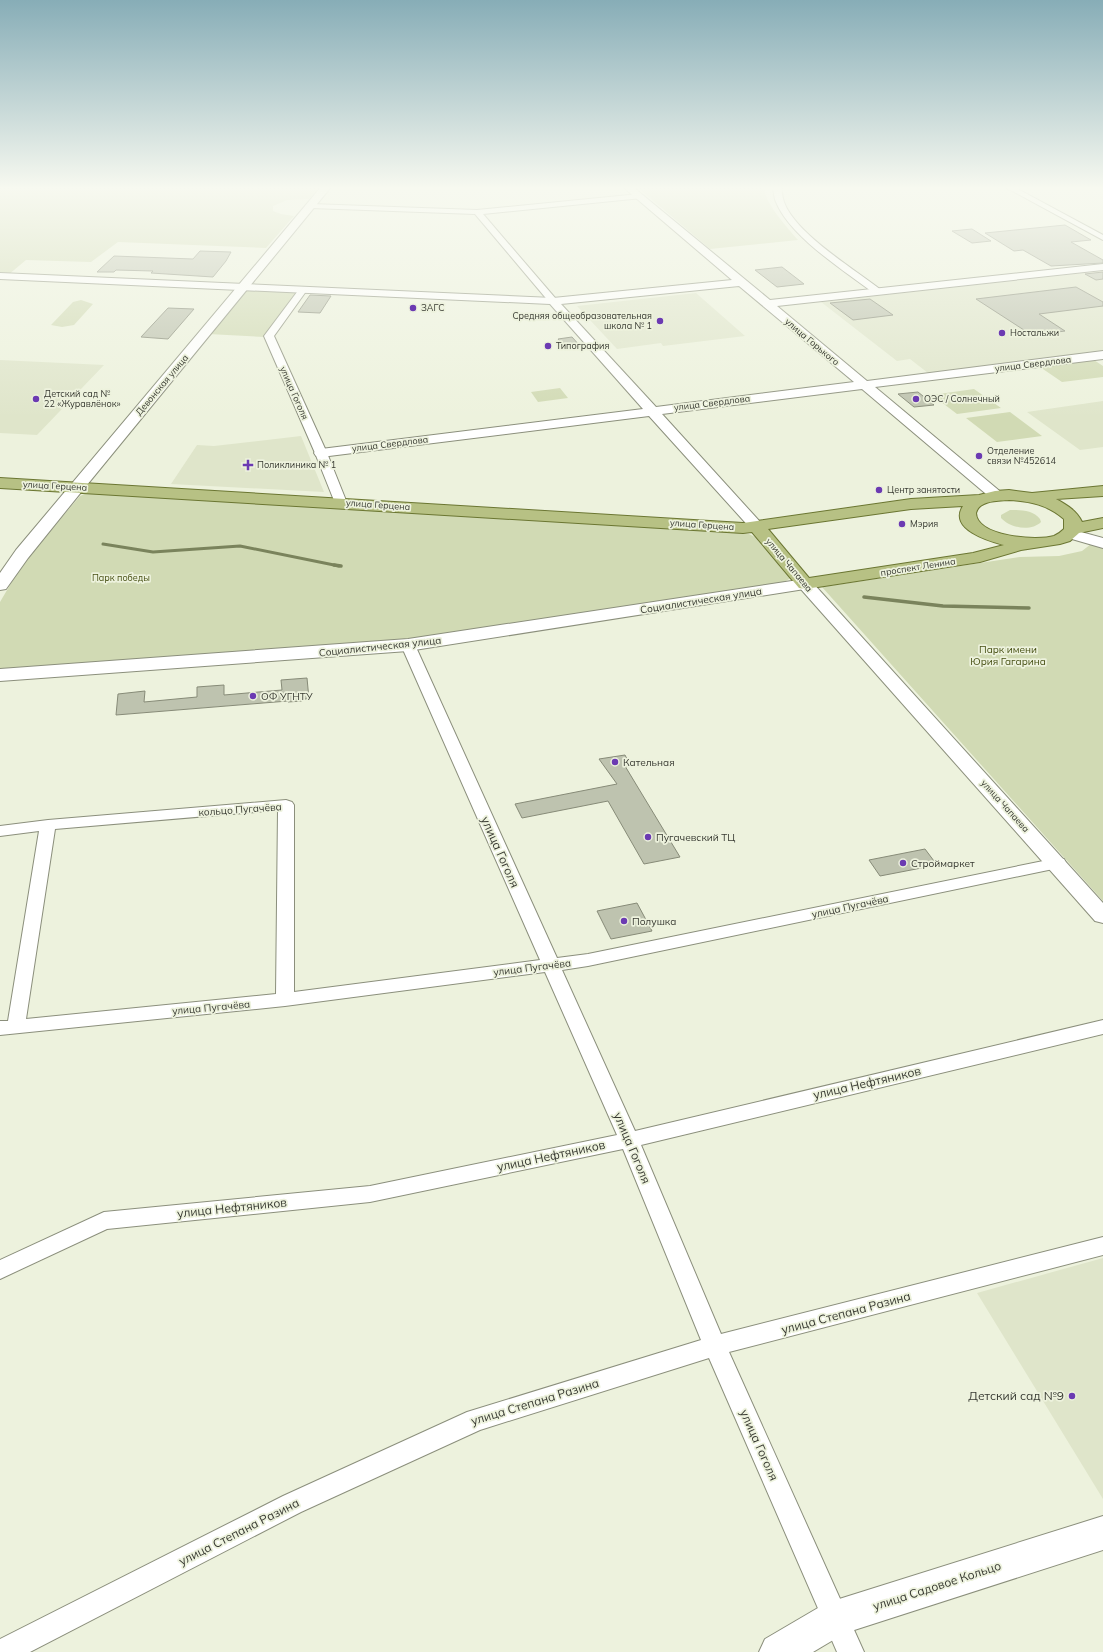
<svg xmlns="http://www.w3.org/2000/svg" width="1103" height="1652" viewBox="0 0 1103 1652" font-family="Mulish,sans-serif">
	<rect width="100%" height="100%" fill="#edf2dd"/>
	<path fill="#dfe5ca" d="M1103 271V351L928 373 910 359 897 361 821 302Z
		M696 293 745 336 663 346 661 343 617 349 577 306Z
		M0 360 104 365 37 435 0 433Z
		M1103 401V447L1080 450 1027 412Z
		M301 436 324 492 171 484 197 445 214 446Z
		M1103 1258V1499L977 1293Z"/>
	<path fill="#d1dab4" d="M0 187H319L309 199 287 200 273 206V211L281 214 294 216 266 248 118 242 91 262 26 260 8 275 0 274Z
		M637 187H764C765 204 787 227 798 240L710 249Z
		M245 289 298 291 264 337 208 334Z
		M81 300 93 304 74 325 62 327 51 325 73 302Z
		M1094 360 1103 366V377L1062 382 1040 367Z
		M560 388 568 398 538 402 531 392Z
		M974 389 1001 408 957 414 932 395Z
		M1010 412 1042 436 997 442 966 418Z
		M87 493 742 533 749 534 757 538 791 578 784 582 429 636 379 642 0 671V602L23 563 80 496Z
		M1010 510C1021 510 1033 510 1040 519L1041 522C1031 532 1010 528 1001 518V515Z
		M1091 544 1103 547V901L822 587 1020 557 1059 556 1082 551Z"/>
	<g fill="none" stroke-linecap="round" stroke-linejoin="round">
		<path stroke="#7a835c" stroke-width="3" d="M103 544 153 552 240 546 339 566"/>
		<path stroke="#7a835c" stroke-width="3.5" d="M334 565 341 566
			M864 597 943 606 1029 608"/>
	</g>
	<path fill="#bec3af" stroke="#878b78" d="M1065 225 1091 240 1071 242 1103 260V263L1051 266 1023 250 1014 251 985 233Z
		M972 229 991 241 972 243 952 231Z
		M200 251 231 252 226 261 213 277 151 273 153 271 116 270 114 272H97L114 256 193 259Z
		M782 267 804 284 777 287 755 270Z
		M1103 272V279L1096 280 1085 274Z
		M1076 287 1103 302V306L1039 314 1065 331 1034 335 1027 332 976 299Z
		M310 295 331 296 320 313 298 312Z
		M870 299 893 315 853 320 830 303Z
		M168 308 194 309 168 339 141 337Z
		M572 337 581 347 566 349 558 339Z
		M918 392 934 405 914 407 898 394Z
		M307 678 309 699H302V701L288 702V701L116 715 118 694 145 691 144 702 197 697V687L224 685V695L282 690 281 680Z
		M625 755 630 765 625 766 680 857 644 864 608 801 522 818 515 804 617 784 599 759Z
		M925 849 937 865 880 876 869 860Z
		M637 903 652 931 611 939 597 911Z"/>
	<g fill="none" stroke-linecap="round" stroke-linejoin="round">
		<defs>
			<path id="minor" d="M773 187H781C782 191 782 197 784 202 795 233 854 269 881 290L882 292 881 294H875C845 271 790 237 776 202 774 198 774 192 773 187Z
				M1005 187H1014L1103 235V240Z
				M639 194 643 196 642 198 483 214 556 299 558 301 553 304 550 303 475 214 311 208 307 206 311 204 477 210Z
				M303 287 307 290 274 336 327 453 347 503 345 505H337L335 503 315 453 264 336 300 288Z
				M408 641 413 642 415 645 557 958 588 954 1058 858 1064 859 1066 863 1064 867 1058 868 588 966 562 970 635 1131 1103 1020V1034L641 1145 721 1334 1103 1237V1255L729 1352 864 1652H837L709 1358 480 1430 301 1512 30 1652H0V1639L283 1496 467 1412 701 1340 623 1149 370 1202 107 1229 0 1279V1260L104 1212 370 1186 617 1135 545 972 285 1006 0 1035V1021H8L39 831 0 836V826L48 820 286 800 292 802 294 805V992L540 960 401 645 403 642ZM278 810 276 994 26 1019 55 829Z"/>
			<path id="tertiary" d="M623 187H633L770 300 1103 264V270L777 306 867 381 1103 351V359L875 387 1002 493 1004 496 1002 499 997 500 992 499 862 389 662 414 762 524 765 527 762 530 757 532 752 530 649 416 321 457 316 456 314 453 316 450 321 449 643 409 550 304 0 279V273L553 298 732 280ZM739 286 854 382 656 407 561 304Z
				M1070 529 1103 538V548L1065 537 1062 534 1065 531Z
				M805 579 811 581 1103 903V923L1095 921 799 587 797 584 799 581Z"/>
			<path id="secondary" d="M321 187H331L82 491 28 558 6 589 0 590V573L16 550Z
				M805 579 811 580 814 584 811 588 408 651 0 681V669L408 639Z
				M1103 1516V1550L845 1633 813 1652H759L765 1639 823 1605 836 1600Z"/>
			<path id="primary" d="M0 478 743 523 911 499 979 495 995 491 1009 490 1032 493 1103 486V496L1056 499C1067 505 1077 511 1082 522L1103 518V528L1079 533 1070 541 1060 544 1021 550 980 562 805 589 799 588 752 532 743 533 0 488ZM1009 500C1030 501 1048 505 1064 519V529C1061 532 1058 534 1054 536 1037 541 977 537 976 513 979 500 999 501 1009 500ZM963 506C948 529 989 541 1004 545L973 553 809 578 768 529 911 509Z"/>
		</defs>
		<use href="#minor" stroke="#8b8f7c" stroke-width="2"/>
		<use href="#tertiary" stroke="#8b8f7c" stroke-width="2"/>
		<use href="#secondary" stroke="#8b8f7c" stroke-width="2"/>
		<use href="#primary" stroke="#6b7632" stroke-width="2"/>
		<use href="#minor" fill="#fff" fill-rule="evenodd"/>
		<use href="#tertiary" fill="#fff" fill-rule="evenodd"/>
		<use href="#secondary" fill="#fff" fill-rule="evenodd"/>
		<use href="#primary" fill="#b7c184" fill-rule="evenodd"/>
	</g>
	<linearGradient id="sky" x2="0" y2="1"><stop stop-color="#87adb7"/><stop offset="0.45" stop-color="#f7f9f0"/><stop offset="1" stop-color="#f7f9f0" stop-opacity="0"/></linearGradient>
	<rect width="1103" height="418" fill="url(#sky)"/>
	<g fill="#6b3ab2" stroke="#edf2dd" stroke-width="1.5">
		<circle cx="413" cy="308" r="4"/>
		<circle cx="660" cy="321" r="4"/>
		<circle cx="1002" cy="333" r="4"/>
		<circle cx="548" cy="346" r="4"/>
		<circle cx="36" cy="399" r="4"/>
		<circle cx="916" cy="399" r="4"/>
		<circle cx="979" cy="456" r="4"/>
		<path d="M246 459h4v4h4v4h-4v4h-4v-4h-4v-4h4z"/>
		<circle cx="879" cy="490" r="4"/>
		<circle cx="902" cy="524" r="4"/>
		<circle cx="253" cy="696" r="4"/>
		<circle cx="615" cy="762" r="4"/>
		<circle cx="648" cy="837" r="4"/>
		<circle cx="903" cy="863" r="4"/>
		<circle cx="624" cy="921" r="4"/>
		<circle cx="1072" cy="1396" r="4"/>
	</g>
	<g text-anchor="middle" stroke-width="3.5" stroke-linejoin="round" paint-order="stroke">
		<g font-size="9" fill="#383a32" stroke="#edf2dd" text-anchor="start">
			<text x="421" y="311">ЗАГС</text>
			<text x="652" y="319" text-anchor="end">Средняя общеобразовательная<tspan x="652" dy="10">школа № 1</tspan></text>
			<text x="1010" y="336">Ностальжи</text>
			<text x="556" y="349">Типография</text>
			<text x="44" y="397">Детский сад №<tspan x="44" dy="10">22 «Журавлёнок»</tspan></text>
			<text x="924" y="402">ОЭС / Солнечный</text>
			<text x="987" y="454">Отделение<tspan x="987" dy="10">связи №452614</tspan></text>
			<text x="257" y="468">Поликлиника № 1</text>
			<text x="887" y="493">Центр занятости</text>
			<text x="910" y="527">Мэрия</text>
		</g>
		<g font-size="9" fill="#383a32" stroke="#edf2dd">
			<text transform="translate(812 342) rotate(40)" y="3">улица Горького</text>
			<text transform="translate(1033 364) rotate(-7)" y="3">улица Свердлова</text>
			<text transform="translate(162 385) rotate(-50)" y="3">Девонская улица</text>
			<text transform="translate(294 393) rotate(66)" y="3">улица Гоголя</text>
			<text transform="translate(712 403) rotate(-7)" y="3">улица Свердлова</text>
			<text transform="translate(390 444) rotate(-7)" y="3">улица Свердлова</text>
			<text transform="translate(55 486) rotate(3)" y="3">улица Герцена</text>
			<text transform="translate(378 505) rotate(4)" y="3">улица Герцена</text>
			<text transform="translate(702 525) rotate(4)" y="3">улица Герцена</text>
			<text transform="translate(789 565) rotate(50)" y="3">улица Чапаева</text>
			<text transform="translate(918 567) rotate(-9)" y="3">проспект Ленина</text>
			<text transform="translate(1005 806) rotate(48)" y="3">улица Чапаева</text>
		</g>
		<g font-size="9" fill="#475014" stroke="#edf2dd">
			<text x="121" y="581">Парк победы</text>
		</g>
		<g font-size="10" fill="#383a32" stroke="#edf2dd">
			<text transform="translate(701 600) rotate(-9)" y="4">Социалистическая улица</text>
			<text transform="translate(380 646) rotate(-6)" y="4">Социалистическая улица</text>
			<text transform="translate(240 809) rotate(-4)" y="4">кольцо Пугачёва</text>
			<text transform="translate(850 906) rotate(-12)" y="4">улица Пугачёва</text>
			<text transform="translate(532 967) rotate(-7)" y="4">улица Пугачёва</text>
			<text transform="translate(211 1007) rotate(-5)" y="4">улица Пугачёва</text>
		</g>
		<g font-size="10" fill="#475014" stroke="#edf2dd">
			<text x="1008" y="653">Парк имени<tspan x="1008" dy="12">Юрия Гагарина</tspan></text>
		</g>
		<g font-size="10" fill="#383a32" stroke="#edf2dd" text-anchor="start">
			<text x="261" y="700">ОФ УГНТУ</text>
			<text x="623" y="766">Кательная</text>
			<text x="656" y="841">Пугачевский ТЦ</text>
			<text x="911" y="867">Строймаркет</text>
			<text x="632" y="925">Полушка</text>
		</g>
		<g font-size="12" fill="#383a32" stroke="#edf2dd">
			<text transform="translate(500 852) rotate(66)" y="4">улица Гоголя</text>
			<text transform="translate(867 1083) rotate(-13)" y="4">улица Нефтяников</text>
			<text transform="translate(632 1148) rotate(67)" y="4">улица Гоголя</text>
			<text transform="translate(551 1156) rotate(-12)" y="4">улица Нефтяников</text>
			<text transform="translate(232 1208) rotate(-6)" y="4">улица Нефтяников</text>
			<text transform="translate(846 1313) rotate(-15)" y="4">улица Степана Разина</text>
			<text transform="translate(535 1402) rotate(-17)" y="4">улица Степана Разина</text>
			<text transform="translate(759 1445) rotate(66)" y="4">улица Гоголя</text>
			<text transform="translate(239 1532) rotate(-27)" y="4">улица Степана Разина</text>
			<text transform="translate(937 1586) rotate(-18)" y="4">улица Садовое Кольцо</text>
		</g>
		<g font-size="12" fill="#383a32" stroke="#edf2dd" text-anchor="end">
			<text x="1064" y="1400">Детский сад №9</text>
		</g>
	</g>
</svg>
